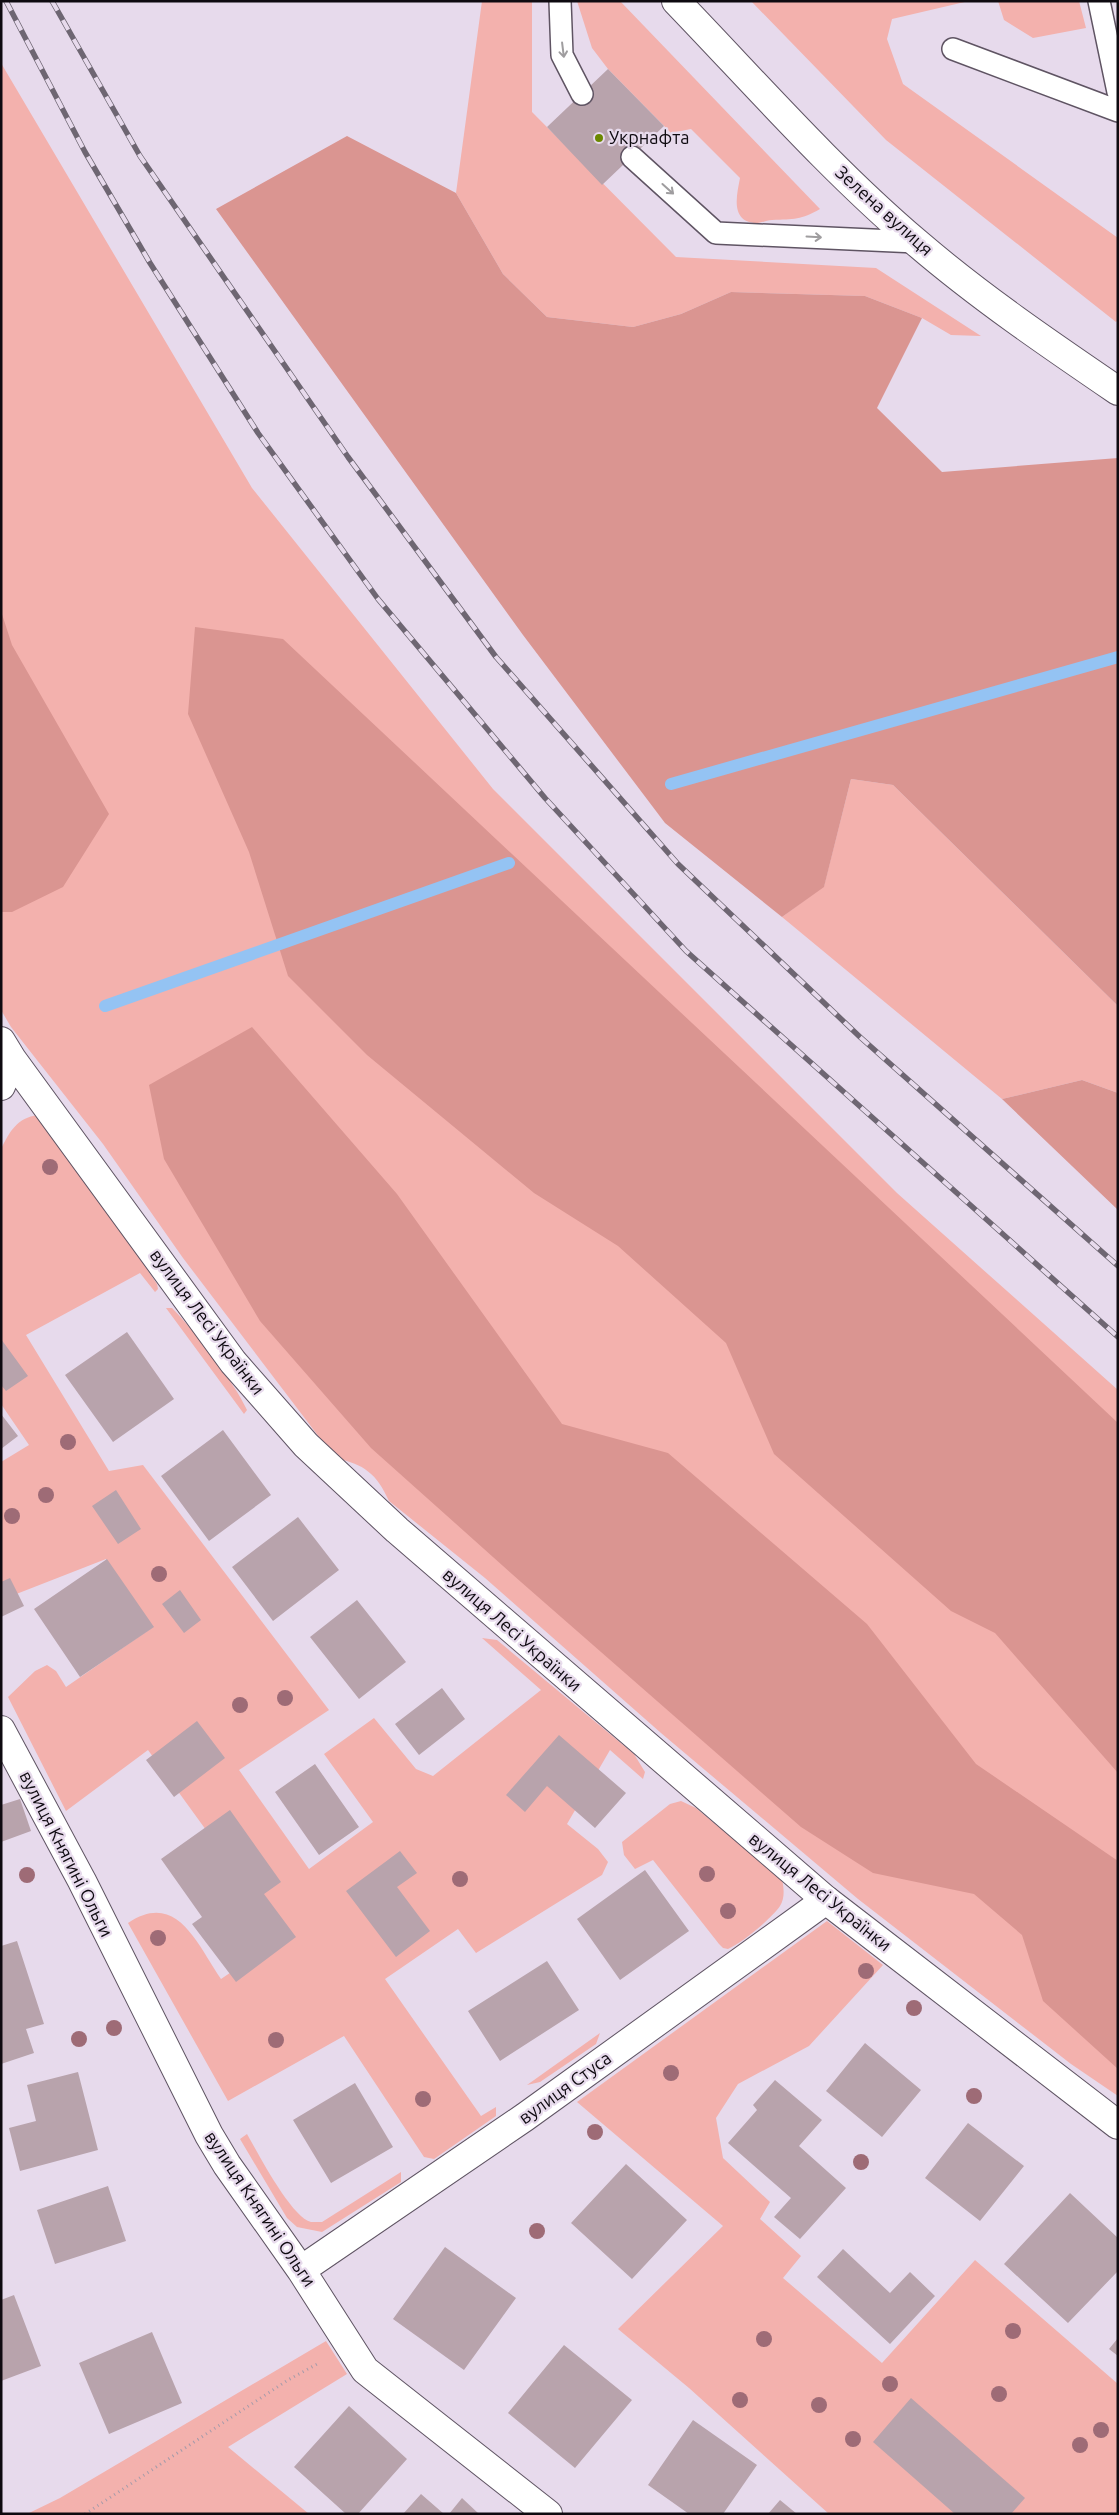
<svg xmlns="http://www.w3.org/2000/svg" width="1119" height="2515" viewBox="0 0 1119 2515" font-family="Ubuntu,sans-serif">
	<rect width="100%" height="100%" fill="#e7daec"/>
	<path fill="#f3b1ad" d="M482 1H532V112L676 257 876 268 981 336 951 335 922 318 865 296 731 292 681 314 633 327 547 317 503 274 456 193Z
		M577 1H620L820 209C801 220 794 219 772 220 766 220 760 224 754 223 730 220 737 194 740 178L691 129 671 133 608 69 592 48Z
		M751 1H969L892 19 887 39 903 84 1118 238V320L1116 322 886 140Z
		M998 1H1079L1086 28 1033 38 1004 20Z
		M1 63 252 488 493 789 897 1193 1118 1390V2096L1071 2064 858 1899 661 1733 485 1578 389 1501C377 1474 364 1464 335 1458L183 1258 103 1144 11 1027 1 1010Z
		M851 779 893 785 1118 1006V1093L1082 1080 1002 1099 782 917 824 886Z
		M38 1115 45 1117 157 1284 158 1289 155 1292 140 1273 26 1335 109 1471 143 1465 329 1710 239 1770 309 1869 373 1822 324 1754 374 1718 416 1769 433 1776 541 1690 482 1638 497 1640 634 1754 645 1772 643 1779 610 1750 567 1824 598 1849 608 1862 602 1875 476 1953 458 1929 385 1979 481 2116 496 2107V2116L434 2159 424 2157 344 2036 228 2101 128 1923C177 1890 197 1944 221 1979L280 1939 243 1881 148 1750 66 1811 8 1697 35 1671 47 1665 56 1671 66 1687 153 1627 106 1559 1 1600V1462L29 1445 1 1404V1149C10 1131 17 1118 38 1115Z
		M166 1308H172C193 1329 235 1383 247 1410L244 1414Z
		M681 1801 696 1808 782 1879C784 1889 785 1898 780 1906 772 1918 741 1944 728 1949L723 1948 719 1944 653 1860 635 1869 624 1855 622 1842 670 1804Z
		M827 1921 883 1965 809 2046 738 2084 716 2118 723 2158 770 2202 760 2219 801 2256 783 2278 882 2363 975 2260 1118 2384V2514H829L689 2388 618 2329 723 2226 577 2102Z
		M600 2033 596 2044 540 2082 527 2085Z
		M247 2134C258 2153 291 2217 311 2222 314 2222 319 2222 322 2222L401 2172V2182L322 2232 297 2227 287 2218 240 2139Z
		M326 2341 347 2374 228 2447 309 2514H27L60 2498Z"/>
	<path fill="#da9591" d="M347 136 456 193 503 274 547 317 633 327 681 314 731 292 865 296 922 318 877 408 942 472 1118 458V1006L893 785 851 779 824 887 782 917 665 823 523 635 216 209Z
		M1 611 12 645 109 814 63 887 12 912H1Z
		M195 627 283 639 1118 1423V1773L995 1633 951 1611 774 1454 726 1343 618 1246 534 1193 367 1055 288 976 249 852 188 714Z
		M252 1027 397 1194 562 1424 668 1453 867 1624 976 1764 1118 1861V2069L1043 2001 1022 1935 974 1894 873 1873 801 1827 521 1582 371 1448 260 1321 164 1159 149 1085Z
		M1082 1080 1118 1093V1210L1002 1099Z"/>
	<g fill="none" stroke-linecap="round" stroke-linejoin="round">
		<path stroke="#94c3f3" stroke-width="12" d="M671 784 1118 657
			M105 1006 509 863"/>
	</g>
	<path fill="#b8a3ac" d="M608 69 664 126 602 185 547 127Z
		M127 1332 174 1399 113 1442 65 1375Z
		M1 1339 28 1376 6 1391 1 1385Z
		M1 1414 18 1436 1 1449Z
		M223 1430 271 1495 209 1541 161 1476Z
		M116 1490 141 1529 118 1544 92 1506Z
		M298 1517 339 1570 273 1621 232 1567Z
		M107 1559 154 1627 80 1677 34 1609Z
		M10 1578 24 1606 1 1617V1582Z
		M180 1590 201 1620 184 1633 162 1604Z
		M357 1600 406 1662 359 1699 310 1637Z
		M442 1688 465 1719 419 1755 395 1724Z
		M197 1721 225 1758 174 1797 146 1760Z
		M559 1735 626 1793 595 1828 547 1786 525 1812 506 1795Z
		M315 1764 359 1827 319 1855 275 1792Z
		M20 1799 31 1831 1 1842V1805Z
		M230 1810 281 1882 264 1894 296 1937 236 1982 192 1924 202 1917 161 1859Z
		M400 1851 417 1873 397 1887 430 1931 396 1957 346 1891Z
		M645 1870 689 1931 620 1980 577 1919Z
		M17 1941 44 2024 26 2029 34 2053 1 2064V1946Z
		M547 1961 579 2010 500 2061 468 2011Z
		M865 2043 921 2090 882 2137 826 2091Z
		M78 2072 98 2150 20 2171 9 2128 36 2121 27 2085Z
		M775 2080 822 2120 799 2146 846 2188 800 2239 774 2217 791 2198 728 2143 757 2110 753 2105Z
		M355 2083 393 2147 331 2183 293 2120Z
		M968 2123 1024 2166 980 2221 925 2178Z
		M626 2164 687 2220 632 2279 571 2223Z
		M108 2186 126 2241 55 2264 37 2210Z
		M1070 2193 1118 2238V2271L1068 2323 1004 2264Z
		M445 2247 516 2298 464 2370 393 2319Z
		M843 2249 890 2293 910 2272 935 2296 890 2344 817 2277Z
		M14 2295 41 2366 1 2381V2300Z
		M152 2332 182 2403 109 2434 79 2363Z
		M1118 2338V2356L1109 2349Z
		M564 2345 632 2400 575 2468 508 2413Z
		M911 2398 1025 2498 1011 2514H955L873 2442Z
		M349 2406 407 2459 358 2514H346L294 2467Z
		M693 2420 757 2465 723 2514H689L648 2485Z
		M421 2494 444 2514H403Z
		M462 2498 479 2514H449Z
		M780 2500 797 2514H768Z"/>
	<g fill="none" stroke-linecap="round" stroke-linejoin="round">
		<defs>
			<path id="service" d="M560 1 562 55 582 94
				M1099 1 1118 92
				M953 49 1118 111
				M632 157 716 233 916 242"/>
			<path id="minor" d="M1 1730 82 1881 209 2135 227 2165 301 2270 365 2370 548 2514
				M301 2270 525 2117 826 1900"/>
			<path id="tertiary" d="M1 1041 12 1059 233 1362 306 1445 397 1530 826 1900 1118 2125
				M1 1086 12 1059"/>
			<path id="primary" d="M676 1C755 83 830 169 917 243 980 297 1049 344 1118 391"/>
		</defs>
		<use href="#service" stroke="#5f5463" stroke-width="24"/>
		<use href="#minor" stroke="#5f5463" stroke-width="30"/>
		<use href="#tertiary" stroke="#5f5463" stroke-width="30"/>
		<use href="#primary" stroke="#5f5463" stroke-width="30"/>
		<path stroke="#a59ba9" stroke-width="3" stroke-dasharray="1 4" stroke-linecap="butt" d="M85 2514 288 2380 319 2363"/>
		<use href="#service" stroke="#fff" stroke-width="21"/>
		<use href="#minor" stroke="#fff" stroke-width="28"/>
		<use href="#tertiary" stroke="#fff" stroke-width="28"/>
		<use href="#primary" stroke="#fff" stroke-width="28"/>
		<defs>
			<path id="rail" d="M6 1 85 152 150 263 258 433 378 599 545 798 686 951 1118 1337
				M52 1 140 156 348 457 496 657 678 864 860 1037 1118 1266"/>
		</defs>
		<use href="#rail" stroke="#6e6672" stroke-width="5.5"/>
		<use href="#rail" stroke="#e7daec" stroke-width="4" stroke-dasharray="11" stroke-linecap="butt"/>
	</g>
	<g fill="#9e6b76">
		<circle cx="50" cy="1167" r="8"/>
		<circle cx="68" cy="1442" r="8"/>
		<circle cx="46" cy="1495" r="8"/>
		<circle cx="12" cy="1516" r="8"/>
		<circle cx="159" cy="1574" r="8"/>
		<circle cx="285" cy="1698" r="8"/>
		<circle cx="240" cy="1705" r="8"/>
		<circle cx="707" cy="1874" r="8"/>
		<circle cx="27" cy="1875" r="8"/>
		<circle cx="460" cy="1879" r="8"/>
		<circle cx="728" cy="1911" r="8"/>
		<circle cx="158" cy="1938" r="8"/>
		<circle cx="866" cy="1971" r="8"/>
		<circle cx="914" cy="2008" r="8"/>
		<circle cx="114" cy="2028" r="8"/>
		<circle cx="79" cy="2039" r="8"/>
		<circle cx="276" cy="2040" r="8"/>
		<circle cx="671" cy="2073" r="8"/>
		<circle cx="974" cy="2096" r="8"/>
		<circle cx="423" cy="2099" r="8"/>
		<circle cx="595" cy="2132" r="8"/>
		<circle cx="861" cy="2162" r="8"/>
		<circle cx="537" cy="2231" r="8"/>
		<circle cx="1013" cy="2331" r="8"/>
		<circle cx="764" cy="2339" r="8"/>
		<circle cx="890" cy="2384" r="8"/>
		<circle cx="999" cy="2394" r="8"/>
		<circle cx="740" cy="2400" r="8"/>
		<circle cx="819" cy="2405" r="8"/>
		<circle cx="1101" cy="2430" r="8"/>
		<circle cx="853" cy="2439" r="8"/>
		<circle cx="1080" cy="2445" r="8"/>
	</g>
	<defs><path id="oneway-shaft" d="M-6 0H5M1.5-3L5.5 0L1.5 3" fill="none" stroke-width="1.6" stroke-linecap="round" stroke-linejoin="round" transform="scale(1.25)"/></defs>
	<g stroke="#9f9d9f">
		<use href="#oneway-shaft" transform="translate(563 50) rotate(83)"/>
		<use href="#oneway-shaft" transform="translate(668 189) rotate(42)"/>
		<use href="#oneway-shaft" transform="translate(814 237) rotate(3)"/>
	</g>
	<circle fill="#6b8800" stroke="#e7daec" stroke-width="2" cx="599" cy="138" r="5"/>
	<g text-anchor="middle" stroke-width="4.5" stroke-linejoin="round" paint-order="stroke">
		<g font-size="18" fill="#0e0a10" stroke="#e7daec" text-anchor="start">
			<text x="609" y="144">Укрнафта</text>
		</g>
		<g font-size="18" fill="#0e0a10" stroke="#e7daec">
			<text transform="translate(884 211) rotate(42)" y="6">Зелена вулиця</text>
			<text transform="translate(207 1322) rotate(53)" y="6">вулиця Лесі Українки</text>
			<text transform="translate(512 1630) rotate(41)" y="6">вулиця Лесі Українки</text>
			<text transform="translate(66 1854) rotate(63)" y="6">вулиця Княгині Ольги</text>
			<text transform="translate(820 1892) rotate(39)" y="6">вулиця Лесі Українки</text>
			<text transform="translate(565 2088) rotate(-36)" y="6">вулиця Стуса</text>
			<text transform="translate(260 2209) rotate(56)" y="6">вулиця Княгині Ольги</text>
		</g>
	</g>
	<rect width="1119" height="2515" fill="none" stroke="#0e0a10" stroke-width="5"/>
</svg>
